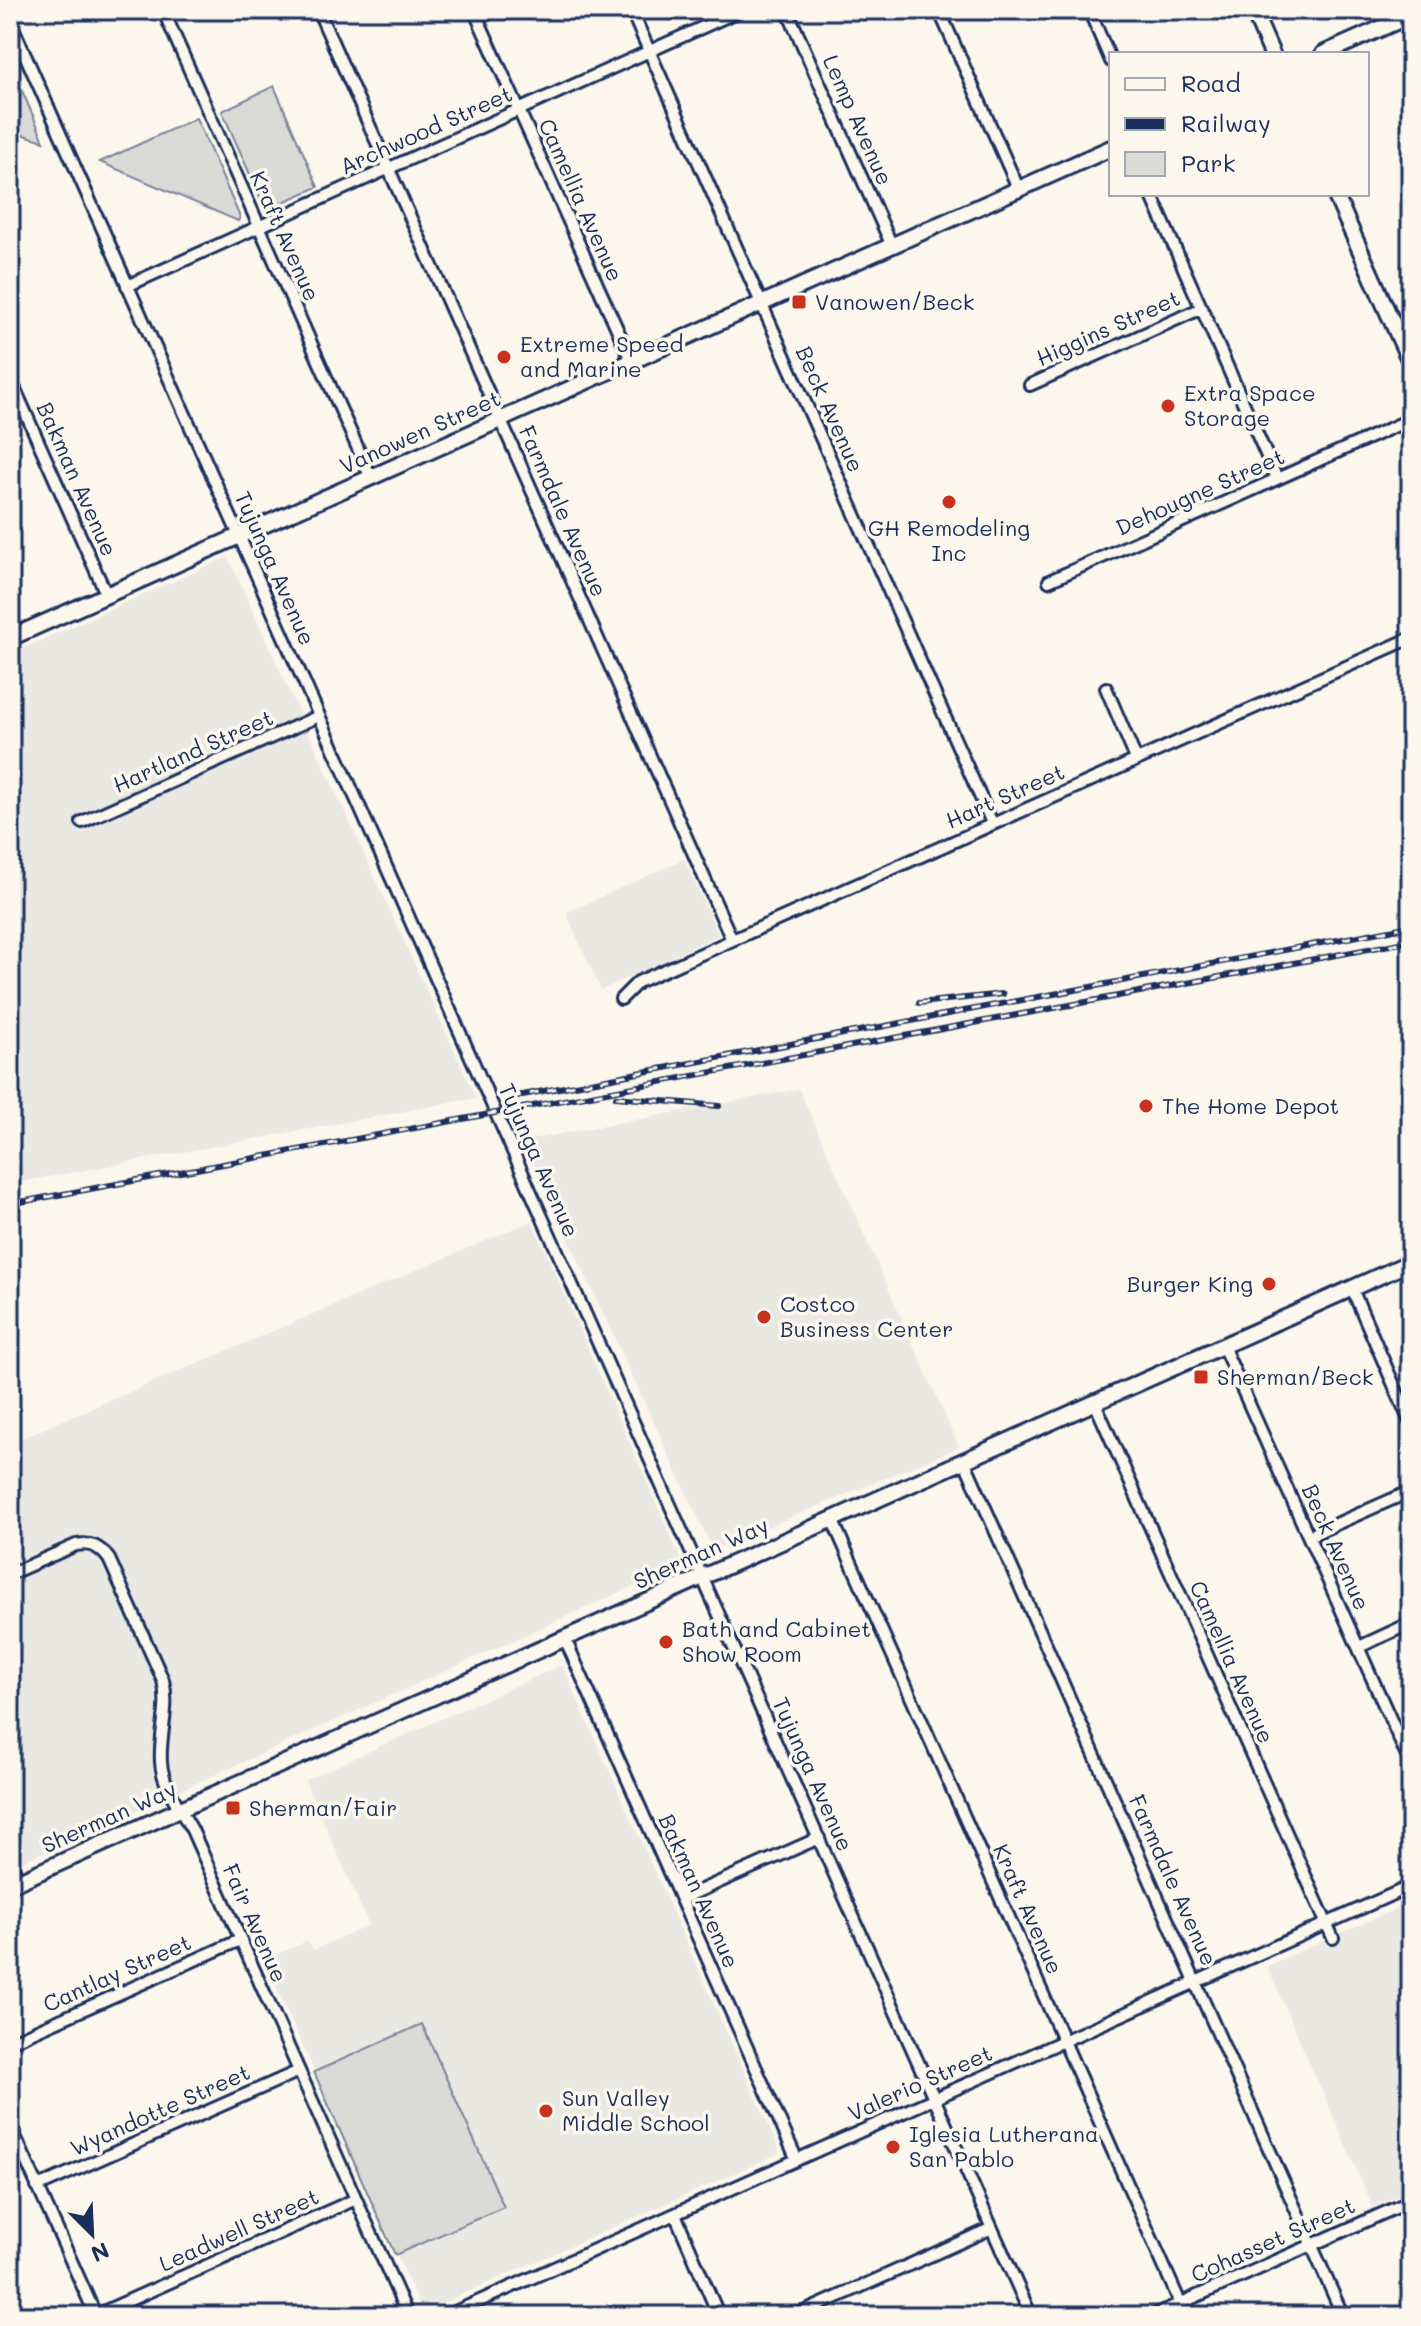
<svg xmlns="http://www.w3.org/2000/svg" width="1421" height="2326" viewBox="0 0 1421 2326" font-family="Mali,sans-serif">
	<rect width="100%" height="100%" fill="#fbf7ec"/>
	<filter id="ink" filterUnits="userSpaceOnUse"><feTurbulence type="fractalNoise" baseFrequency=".0125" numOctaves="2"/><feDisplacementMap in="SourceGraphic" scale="16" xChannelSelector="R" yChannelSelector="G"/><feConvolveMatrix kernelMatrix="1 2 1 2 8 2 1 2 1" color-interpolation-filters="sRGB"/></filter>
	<g filter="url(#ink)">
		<path fill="#eae8e2" d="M228 557 476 1098 10 1184V654Z
			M684 859 719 935 601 990 566 913Z
			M799 1089 959 1447 713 1550 523 1141Z
			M532 1221 683 1564 10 1867V1443Z
			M562 1665 779 2149 778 2154 427 2310 422 2311 264 1960 308 1941 313 1950 369 1925 305 1780Z
			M1411 1902V2190L1373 2207 1267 1966Z"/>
		<path fill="#dadad7" stroke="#7a849a" stroke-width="2" d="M10 63 44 141 10 131Z
			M274 86 318 187 267 209 264 206 222 111Z
			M196 118 240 217 238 221 100 162Z
			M422 2024 504 2207 395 2255 314 2072Z"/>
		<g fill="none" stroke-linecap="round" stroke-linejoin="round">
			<defs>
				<path id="minor" d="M163 10 371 478
					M318 10 732 940
					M474 10 632 362
					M631 10 992 823
					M787 10 892 246
					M939 10 1019 190
					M1089 10 1111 61
					M10 13 18 10
					M10 21 1031 2316
					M1151 194 1277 479
					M127 286 741 10
					M10 378 107 596
					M1030 385 1202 308
					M1049 581 1411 419
					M1106 688 1136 759
					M82 822 319 716
					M621 999 638 982 1411 638
					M1352 1289 1411 1424
					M1223 1346 1411 1765
					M1095 1403 1333 1938
					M964 1460 1343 2316
					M832 1519 1186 2316
					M1309 1536 1411 1491
					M10 1574 76 1545C91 1542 100 1547 109 1559L163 1680C170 1708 159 1734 161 1762 162 1785 181 1810 192 1830L408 2316
					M565 1639 797 2160
					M1359 1647 1411 1623
					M10 1862 19 1881
					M681 1899 819 1838
					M10 2042 240 1940
					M10 2125 96 2316
					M37 2187 299 2071
					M675 2214 719 2316
					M94 2316 356 2199
					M446 2316 1411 1886
					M795 2316 992 2228
					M1152 2316 1411 2201"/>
				<path id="major" d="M1253 10 1272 54
					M1323 54 1411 15
					M1335 194 1411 364
					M10 638 1111 148
					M10 1885 1411 1262"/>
			</defs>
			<use href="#minor" stroke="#1b2f5e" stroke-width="16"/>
			<use href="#major" stroke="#1b2f5e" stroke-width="20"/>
			<use href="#minor" stroke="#fbf7ec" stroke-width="10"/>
			<use href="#major" stroke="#fbf7ec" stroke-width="14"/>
			<defs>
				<path id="rail" d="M919 1003 1003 994
					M512 1097 1411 926
					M616 1097 719 1106
					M10 1204 1411 941"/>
			</defs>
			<use href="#rail" stroke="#1b2f5e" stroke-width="6"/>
			<use href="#rail" stroke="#fbf7ec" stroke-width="3" stroke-dasharray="9" stroke-linecap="butt"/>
		</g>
	</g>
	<g fill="#c8321e" stroke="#fbf7ec" stroke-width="3">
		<rect x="791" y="294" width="16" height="16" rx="4"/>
		<circle cx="504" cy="357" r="8"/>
		<circle cx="1168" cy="406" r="8"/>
		<circle cx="949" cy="502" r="8"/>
		<circle cx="1146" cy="1106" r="8"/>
		<circle cx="1269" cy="1284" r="8"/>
		<circle cx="764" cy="1317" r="8"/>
		<rect x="1193" y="1369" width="16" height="16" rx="4"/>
		<circle cx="666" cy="1642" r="8"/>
		<rect x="225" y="1800" width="16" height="16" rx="4"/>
		<circle cx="546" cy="2111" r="8"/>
		<circle cx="893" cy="2147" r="8"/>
	</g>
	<g text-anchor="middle" stroke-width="7" stroke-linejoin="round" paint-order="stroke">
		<g font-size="22" fill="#1b2f5e" stroke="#fbf7ec">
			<text transform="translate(858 120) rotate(66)" y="8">Lemp Avenue</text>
			<text transform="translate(426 130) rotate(-24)" y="8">Archwood Street</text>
			<text transform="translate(581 200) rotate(66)" y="8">Camellia Avenue</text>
			<text transform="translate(285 236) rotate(66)" y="8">Kraft Avenue</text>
			<text transform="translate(1108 328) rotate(-24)" y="8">Higgins Street</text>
			<text transform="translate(830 409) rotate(66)" y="8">Beck Avenue</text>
			<text transform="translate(420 432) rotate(-24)" y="8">Vanowen Street</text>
			<text transform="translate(77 479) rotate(66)" y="8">Bakman Avenue</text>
			<text transform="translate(1200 492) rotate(-24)" y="8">Dehougne Street</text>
			<text transform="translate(563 511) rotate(66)" y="8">Farmdale Avenue</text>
			<text transform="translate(275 568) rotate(66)" y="8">Tujunga Avenue</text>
			<text transform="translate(193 751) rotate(-24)" y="8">Hartland Street</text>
			<text transform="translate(1005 796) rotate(-24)" y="8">Hart Street</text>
			<text transform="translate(539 1160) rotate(66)" y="8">Tujunga Avenue</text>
			<text transform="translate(1336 1547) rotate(66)" y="8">Beck Avenue</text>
			<text transform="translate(701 1553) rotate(-24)" y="8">Sherman Way</text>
			<text transform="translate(1232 1662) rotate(66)" y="8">Camellia Avenue</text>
			<text transform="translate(813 1774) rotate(66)" y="8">Tujunga Avenue</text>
			<text transform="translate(109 1817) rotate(-24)" y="8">Sherman Way</text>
			<text transform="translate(1173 1880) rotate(66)" y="8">Farmdale Avenue</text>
			<text transform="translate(699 1891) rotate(66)" y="8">Bakman Avenue</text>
			<text transform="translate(1028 1909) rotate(66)" y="8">Kraft Avenue</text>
			<text transform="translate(255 1923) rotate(66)" y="8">Fair Avenue</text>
			<text transform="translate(117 1973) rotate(-24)" y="8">Cantlay Street</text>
			<text transform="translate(920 2083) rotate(-24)" y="8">Valerio Street</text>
			<text transform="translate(160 2110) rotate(-24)" y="8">Wyandotte Street</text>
			<text transform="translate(239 2230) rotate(-24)" y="8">Leadwell Street</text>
			<text transform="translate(1273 2240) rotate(-24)" y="8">Cohasset Street</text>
		</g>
		<g font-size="22" fill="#1b2f5e" stroke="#fbf7ec" text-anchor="start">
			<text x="815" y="310">Vanowen/Beck</text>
			<text x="520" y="352">Extreme Speed<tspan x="520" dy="25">and Marine</tspan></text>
			<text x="1184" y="401">Extra Space<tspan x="1184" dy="25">Storage</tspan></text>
			<text x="949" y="536" text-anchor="middle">GH Remodeling<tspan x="949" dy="25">Inc</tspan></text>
			<text x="1162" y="1114">The Home Depot</text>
			<text x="1253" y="1292" text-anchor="end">Burger King</text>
			<text x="780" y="1312">Costco<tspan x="780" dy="25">Business Center</tspan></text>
			<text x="1217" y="1385">Sherman/Beck</text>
			<text x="682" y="1637">Bath and Cabinet<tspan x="682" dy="25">Show Room</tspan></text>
			<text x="249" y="1816">Sherman/Fair</text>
			<text x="562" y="2106">Sun Valley<tspan x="562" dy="25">Middle School</tspan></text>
			<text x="909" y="2142">Iglesia Lutherana<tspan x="909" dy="25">San Pablo</tspan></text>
		</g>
	</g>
	<rect width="1421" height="2326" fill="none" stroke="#fbf7ec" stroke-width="40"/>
	<rect x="20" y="20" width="1381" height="2286" fill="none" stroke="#1b2f5e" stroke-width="3" filter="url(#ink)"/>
	<rect x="1109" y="52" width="260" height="144" fill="#fbf7ec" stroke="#a1a7b3" stroke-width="2"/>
	<rect x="1125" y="78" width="40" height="12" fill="#fbf7ec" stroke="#a1a7b3" stroke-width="2"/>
	<text x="1181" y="92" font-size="24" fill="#1b2f5e">Road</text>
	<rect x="1125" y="118" width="40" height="12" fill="#1b2f5e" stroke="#a1a7b3" stroke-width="2"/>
	<text x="1181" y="132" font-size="24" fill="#1b2f5e">Railway</text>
	<rect x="1125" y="152" width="40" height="24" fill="#dadad7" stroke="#a1a7b3" stroke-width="2"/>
	<text x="1181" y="172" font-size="24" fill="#1b2f5e">Park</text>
	<g transform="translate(92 2234) rotate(156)" stroke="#fbf7ec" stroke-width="6" paint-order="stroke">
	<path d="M0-6L14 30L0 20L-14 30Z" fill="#1b2f5e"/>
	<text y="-12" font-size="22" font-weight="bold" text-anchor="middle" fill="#1b2f5e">N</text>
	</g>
</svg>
